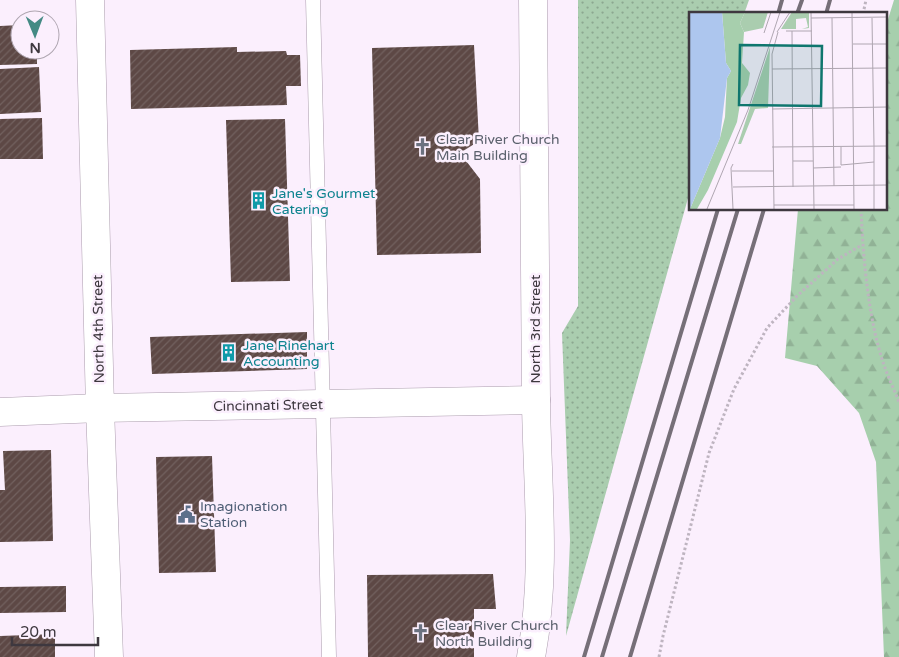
<svg xmlns="http://www.w3.org/2000/svg" width="899" height="657" viewBox="0 0 899 657" font-family="'Varela Round',sans-serif">
	<defs>
		<pattern id="grass-dots" width="8" height="8" patternUnits="userSpaceOnUse" patternTransform="scale(1.25)"><rect width="8" height="8" fill="#aacdaf"/><path d="M2 2h.1M6 6h.1" fill="none" stroke="#8ca790" stroke-width="1.8" stroke-linecap="round"/></pattern>
		<pattern id="forest-firs" width="22" height="20" patternUnits="userSpaceOnUse" patternTransform="scale(1.25)"><rect width="22" height="20" fill="#a7cfad"/><path d="M5 1l3.5 6h-7zM16 11l3.5 6h-7z" fill="#91b296"/></pattern>
		<pattern id="building-hatch" width="6" height="6" patternUnits="userSpaceOnUse" patternTransform="scale(1.25)"><rect width="6" height="6" fill="#5d4845"/><path d="M-1 1l2-2M0 6l6-6M5 7l2-2" fill="none" stroke="#72615f"/></pattern>
	</defs>
	<rect width="100%" height="100%" fill="#fbeffd"/>
	<path fill="url(#grass-dots)" d="M578 0H749L744 14H690V191L566 636 570 540 562 333 578 306Z"/>
	<path fill="url(#forest-firs)" d="M894 0H899V657H884L876 462 859 413 817 366 785 358 798 209H885V29Z"/>
	<path fill="url(#building-hatch)" d="M20 25V50H37V64L0 65V26Z
		M474 45 479 141 460 153 480 179 481 253 377 255 372 48Z
		M237 47V52L286 51 287 55H300L301 86H286L287 105 131 109 130 50Z
		M39 67 41 112 0 114V69Z
		M42 118 43 159H0V119Z
		M285 119 290 281 231 282 226 120Z
		M307 332V369L152 374 150 337Z
		M51 450 53 541 0 542V490H5L3 451Z
		M212 456 216 572 159 573 156 457Z
		M493 574 496 609H474V657H368L367 575Z
		M66 586V612L0 613V587Z
		M55 634V657H0V636Z"/>
	<g fill="none" stroke-linecap="round" stroke-linejoin="round">
		<defs>
			<path id="service" d="M313 0 329 657"/>
			<path id="minor" d="M0 412 100 408 536 400"/>
			<path id="tertiary" d="M90 0 100 408 109 657
				M531 657C547 573 537 485 536 401 534 267 534 133 533 0"/>
		</defs>
		<use href="#service" stroke="#ac9dae" stroke-width="15"/>
		<use href="#minor" stroke="#ac9dae" stroke-width="29"/>
		<use href="#tertiary" stroke="#ac9dae" stroke-width="29"/>
		<path stroke="#beb4c0" stroke-width="3" stroke-dasharray="2.5 2.5" stroke-linecap="butt" d="M863 14 866 0
			M861 209C863 256 868 317 883 362 887 375 894 389 899 402
			M659 657 663 636 709 453 734 389 767 328 797 296 838 259 862 245"/>
		<use href="#service" stroke="#fff" stroke-width="14"/>
		<use href="#minor" stroke="#fff" stroke-width="28"/>
		<use href="#tertiary" stroke="#fff" stroke-width="28"/>
		<path stroke="#766f78" stroke-width="4" d="M778 14 782 0
			M797 14 802 0
			M826 14 830 0
			M584 657 718 209
			M602 657 738 209
			M630 657 764 209"/>
	</g>
	<defs>
		<symbol id="church-bare" viewBox="-9 -9 18 18"><path d="M-1.2-6h2.4v3.5h3.3v2.4h-3.3V6h-2.4V-.1h-3.3v-2.4h3.3Z" fill="#6b7280" stroke="#fbeffd" stroke-width="2.5" paint-order="stroke"/></symbol>
		<symbol id="building-bare" viewBox="-9 -9 18 18"><path d="M-4-6H4V6H1V3H-1V6H-4ZM-2.5-4.3h1.7v1.8h-1.7ZM.8-4.3h1.7v1.8H.8ZM-2.5-1h1.7V.8h-1.7ZM.8-1h1.7V.8H.8Z" fill="#0f9aa8" stroke="#fbeffd" stroke-width="2.5" paint-order="stroke"/></symbol>
		<symbol id="civic-bare" viewBox="-9 -9 18 18"><path d="M-.6-6.5H3V-4.5H.6V-3L4-1V1h2V6H-6V1h2V-1L-.6-3ZM-1.2 2.5V6h2.4V2.5Z" fill="#5c6f8a" stroke="#fbeffd" stroke-width="2.5" paint-order="stroke"/></symbol>
	</defs>
	<g fill-rule="evenodd">
		<use href="#church-bare" x="410" y="134" width="25" height="25"/>
		<use href="#building-bare" x="246" y="188" width="25" height="25"/>
		<use href="#building-bare" x="216" y="340" width="25" height="25"/>
		<use href="#civic-bare" x="174" y="502" width="25" height="25"/>
		<use href="#church-bare" x="408" y="620" width="25" height="25"/>
	</g>
	<g text-anchor="middle" stroke-width="5" stroke-linejoin="round" paint-order="stroke">
		<g font-size="14" fill="#5b616d" stroke="#fbeffd" text-anchor="start">
			<text x="436" y="144">Clear River Church<tspan x="436" dy="16">Main Building</tspan></text>
			<text x="435" y="630">Clear River Church<tspan x="435" dy="16">North Building</tspan></text>
		</g>
		<g font-size="14" fill="#0d838f" stroke="#fbeffd" text-anchor="start">
			<text x="272" y="198">Jane's Gourmet<tspan x="272" dy="16">Catering</tspan></text>
			<text x="243" y="350">Jane Rinehart<tspan x="243" dy="16">Accounting</tspan></text>
		</g>
		<g font-size="14" fill="#3e383f" stroke="#fbeffd">
			<text transform="translate(98 329) rotate(-91)" y="5">North 4th Street</text>
			<text transform="translate(535 329) rotate(-90)" y="5">North 3rd Street</text>
			<text transform="translate(268 405) rotate(-1)" y="5">Cincinnati Street</text>
		</g>
		<g font-size="14" fill="#4e5e75" stroke="#fbeffd" text-anchor="start">
			<text x="200" y="511">Imagionation<tspan x="200" dy="16">Station</tspan></text>
		</g>
	</g>
	<g transform="translate(689 12)">
		<rect width="198" height="198" fill="#fbeffd"/>
		<path d="M56 0H79L74 16 55 20 51 11ZM103 0H120V16L113 17 119 15 117 6 107 7V17H92ZM81 35 79 96 66 97 52 132H49Z" fill="#aacdaf"/>
		<path d="M33 0H56L51 11 55 20 53 51 61 61 59 73 52 86 48 110 19 178 8 197H1L31 126 36 105 38 66 42 59 37 51Z" fill="#a7cfad"/>
		<path d="M0 0H33L37 51 42 59 38 66 31 126 1 197Z" fill="#adc6ee"/>
		<path fill="none" stroke="#afa6b1" stroke-width="1" d="M122 0 125 197M163 0 165 197M122 6 198 5M143 6 145 174M183 6 185 134M97 19H123M103 19 104 175M88 20 101 0M75 21 82 0M164 32H198M83 57 198 56M83 97 198 95M185 134V197M83 135 198 134M152 135V153L185 150M104 149H124M124 156 152 155M43 159H84M44 175 198 173M85 193H165M18 197 59 98 91 0M44 197 42 156 44 152M85 197 83 42 89 20"/>
		<path fill="#0f766e" fill-opacity="0.15" stroke="#0f766e" stroke-width="2.5" d="M51 33 133 34 132 94 50 93Z"/>
		<rect width="198" height="198" fill="none" stroke="#3e383f" stroke-width="2.5"/>
	</g>
	<g transform="translate(35 35) rotate(179)"><circle r="24" fill="#fbeffd" stroke="#afa6b1"/>
	<path d="M0-4L9 19L0 12L-9 19Z" fill="#448a84"/>
	<text y="-8" font-size="14" font-weight="bold" text-anchor="middle" fill="#3e383f">N</text>
	</g>
	<path d="M12 637v8h86v-8" fill="none" stroke="#3e383f" stroke-width="2.5"/>
	<text x="20" y="637" font-size="15" fill="#3e383f" stroke="#fbeffd" stroke-width="4" paint-order="stroke">20 m</text>
</svg>
